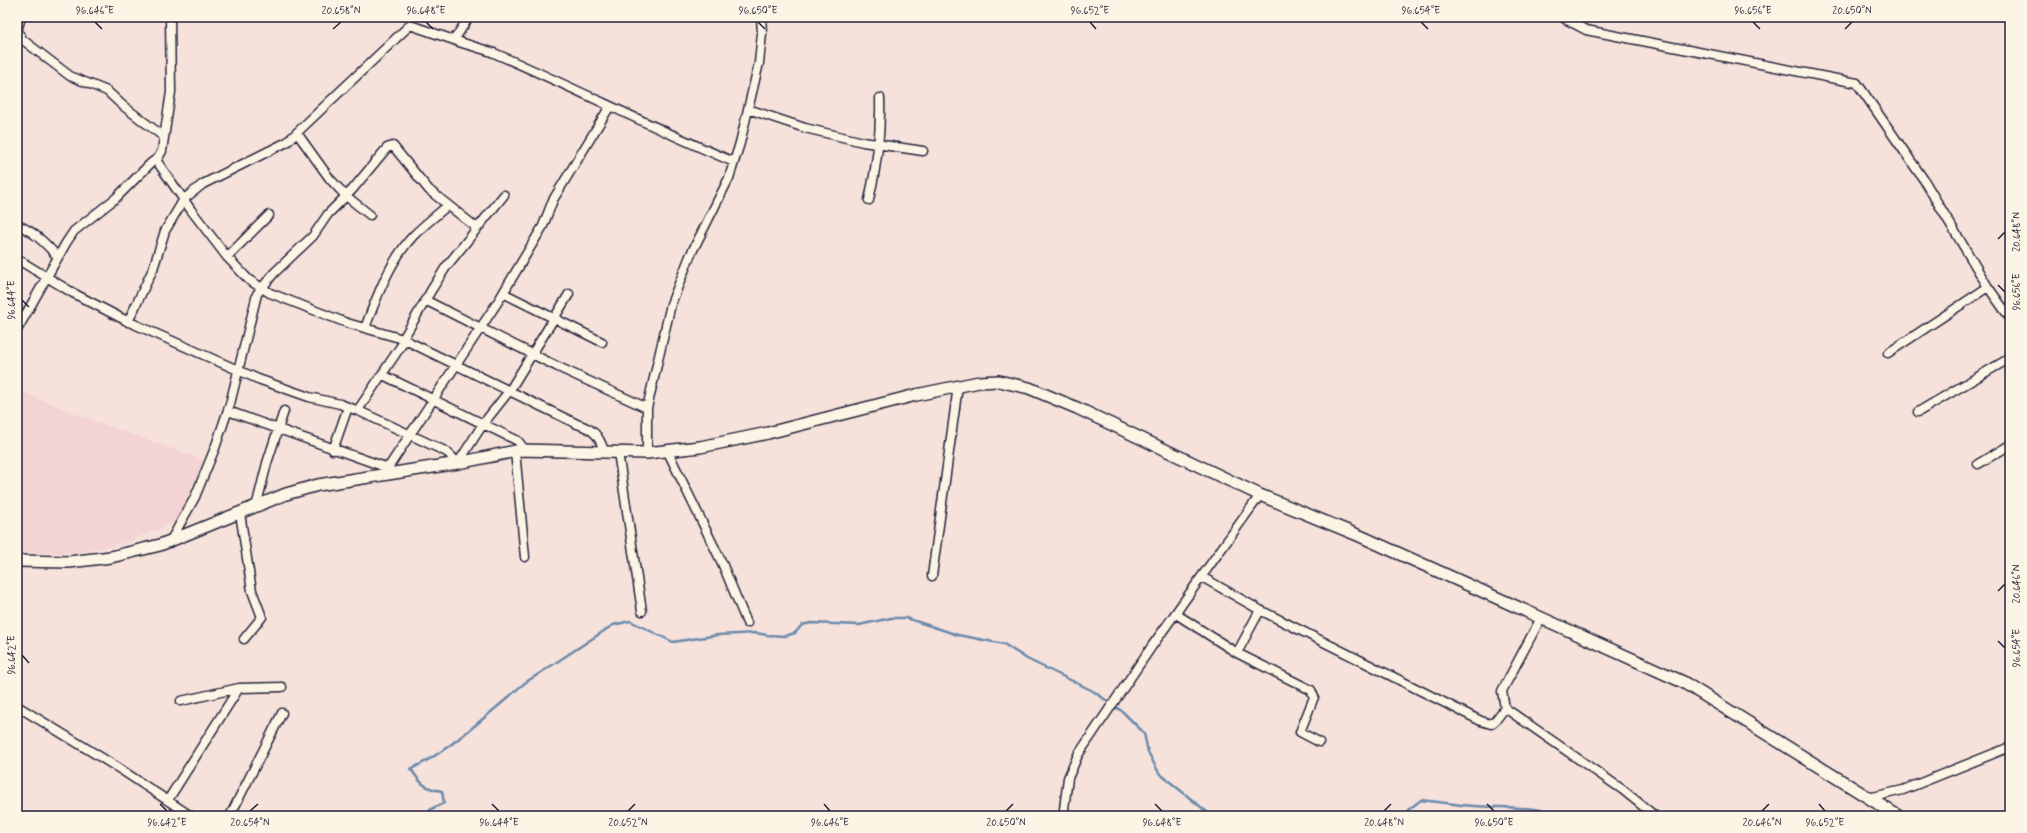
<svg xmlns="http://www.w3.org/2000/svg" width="2027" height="833" viewBox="0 0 2027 833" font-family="Mynerve,sans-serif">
	<rect width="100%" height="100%" fill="#f7e1db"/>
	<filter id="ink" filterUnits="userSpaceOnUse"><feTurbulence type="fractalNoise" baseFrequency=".025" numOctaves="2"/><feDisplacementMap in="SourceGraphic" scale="8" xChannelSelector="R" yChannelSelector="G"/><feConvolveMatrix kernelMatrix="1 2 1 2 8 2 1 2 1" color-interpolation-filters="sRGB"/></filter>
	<g filter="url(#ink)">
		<path fill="#f3d3d4" d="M17 390 78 415 204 460 182 511 174 523 121 544 75 553H17Z"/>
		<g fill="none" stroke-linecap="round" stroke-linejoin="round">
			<path stroke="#698aac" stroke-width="2.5" d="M423 816 433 808 444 803 442 791C425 789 420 783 411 769 445 753 474 726 503 702 514 693 521 684 534 677L613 625 630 621 673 642 718 635 756 633 767 635 785 636 795 633 802 625 811 623 859 625 891 618H906L958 635 1004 644 1027 659 1093 691 1123 712 1144 733 1148 752 1159 773 1212 816
				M1407 816 1408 810 1421 800C1439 802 1456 805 1474 806 1507 808 1538 806 1569 816"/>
			<defs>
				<path id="street" d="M21 17 17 31 23 40 70 76 107 91 122 105 164 137
					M1566 17 1565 19 1586 30 1857 83 1924 180 1988 287 2010 318
					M454 40C467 45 481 48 494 53 575 88 653 128 734 162
					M748 109 805 128 863 142 923 151
					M297 133 330 179 346 196 370 215
					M156 160 191 210 227 257 249 280 270 293 347 323 403 339 577 424C593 429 599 435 604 451
					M869 200C877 166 881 133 880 98
					M17 225C34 231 46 244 58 257
					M227 257 269 215
					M17 259 73 293 125 320 258 379 309 397 340 404 361 412 447 452 458 463 483 424 510 390 569 294
					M503 293 602 342
					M425 300 556 366 647 408
					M128 322 153 269 165 231 184 199 203 184 287 142 410 25 454 40 469 17
					M365 328C377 296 390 261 413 236 424 225 437 215 448 205
					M17 330 66 243 74 231 116 198 151 163 158 158 162 151 171 92 170 17
					M403 339 432 289 446 267 504 195
					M1888 353 1988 287
					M383 375 518 441 524 449
					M358 410 405 340
					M228 411 388 468
					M1918 412 2010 358
					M333 450 348 407
					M667 450 722 563 747 623
					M515 451 525 557
					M618 452 642 611
					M647 453V408L671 304 690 256 729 178 740 143 759 63 762 33 761 17
					M1978 464 2010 445
					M384 474 499 300 543 226 553 200 610 106
					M256 507 267 463 284 411
					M240 513 252 591 262 617 244 639
					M171 540 195 497 215 448 230 404 257 294 274 273 313 236 328 214 352 190 381 155 387 148 393 146 429 190 477 228
					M932 576 958 386
					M1202 577 1260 610 1481 721 1491 724 1495 721 1505 708
					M1176 614 1237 653 1311 690 1314 697 1300 732 1319 742
					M1541 618 1502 691 1505 708 1623 790 1655 816
					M1237 653 1260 610
					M239 688 282 687
					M17 706 120 769 191 816
					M1868 798 1903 790 2010 747
					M168 800 239 688 181 701
					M230 816 282 713
					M1066 816 1064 809 1068 778 1078 755 1152 646 1260 495"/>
				<path id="secondary" d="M17 561 69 562 111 557 160 545 286 494 318 485 458 463 521 450 647 453 700 447 768 433 916 395 979 382 999 381 1029 388 1077 408 1260 495 1360 536 1683 682 1898 816"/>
			</defs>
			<use href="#street" stroke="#22223b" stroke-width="11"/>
			<use href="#secondary" stroke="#22223b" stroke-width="14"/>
			<use href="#street" stroke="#fcf5e5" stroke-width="8"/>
			<use href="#secondary" stroke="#fcf5e5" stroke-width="11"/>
		</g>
	</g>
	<path fill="none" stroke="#22223b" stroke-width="1.5" d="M95 22 102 29M426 22 433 29M758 22 765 29M1090 22 1096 29M1421 22 1428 29M1753 22 1760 29M333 29 341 22M1845 29 1852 22M1998 239 2005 232M1998 285 2005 292M22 300 29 307M1998 591 2005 584M1998 641 2005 648M22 655 29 663M160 804 167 811M492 804 499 811M824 804 830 811M1155 804 1162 811M1487 804 1494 811M1819 804 1825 811M250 811 258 804M628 811 635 804M1006 811 1013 804M1384 811 1391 804M1762 811 1769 804"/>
	<rect width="2027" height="833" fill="none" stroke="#fcf5e5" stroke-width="44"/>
	<rect x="22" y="22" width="1983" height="789" fill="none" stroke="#22223b" stroke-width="1.5"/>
	<g font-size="10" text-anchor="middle" fill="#22223b">
		<text x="95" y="14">96.646°E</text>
		<text x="341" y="14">20.658°N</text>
		<text x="426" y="14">96.648°E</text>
		<text x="758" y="14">96.650°E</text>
		<text x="1090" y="14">96.652°E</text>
		<text x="1421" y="14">96.654°E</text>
		<text x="1753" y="14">96.656°E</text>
		<text x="1852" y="14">20.650°N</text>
		<text transform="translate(2016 232) rotate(-90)" y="4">20.648°N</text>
		<text transform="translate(2016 292) rotate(-90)" y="4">96.656°E</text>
		<text transform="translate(11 300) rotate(-90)" y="4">96.644°E</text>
		<text transform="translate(2016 584) rotate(-90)" y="4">20.646°N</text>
		<text transform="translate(2016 648) rotate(-90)" y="4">96.654°E</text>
		<text transform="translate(11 655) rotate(-90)" y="4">96.642°E</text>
		<text x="167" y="826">96.642°E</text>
		<text x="250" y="826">20.654°N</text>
		<text x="499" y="826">96.644°E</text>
		<text x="628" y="826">20.652°N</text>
		<text x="830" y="826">96.646°E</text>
		<text x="1006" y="826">20.650°N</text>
		<text x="1162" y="826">96.648°E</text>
		<text x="1384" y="826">20.648°N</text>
		<text x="1494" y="826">96.650°E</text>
		<text x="1762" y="826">20.646°N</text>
		<text x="1825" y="826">96.652°E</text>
	</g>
</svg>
